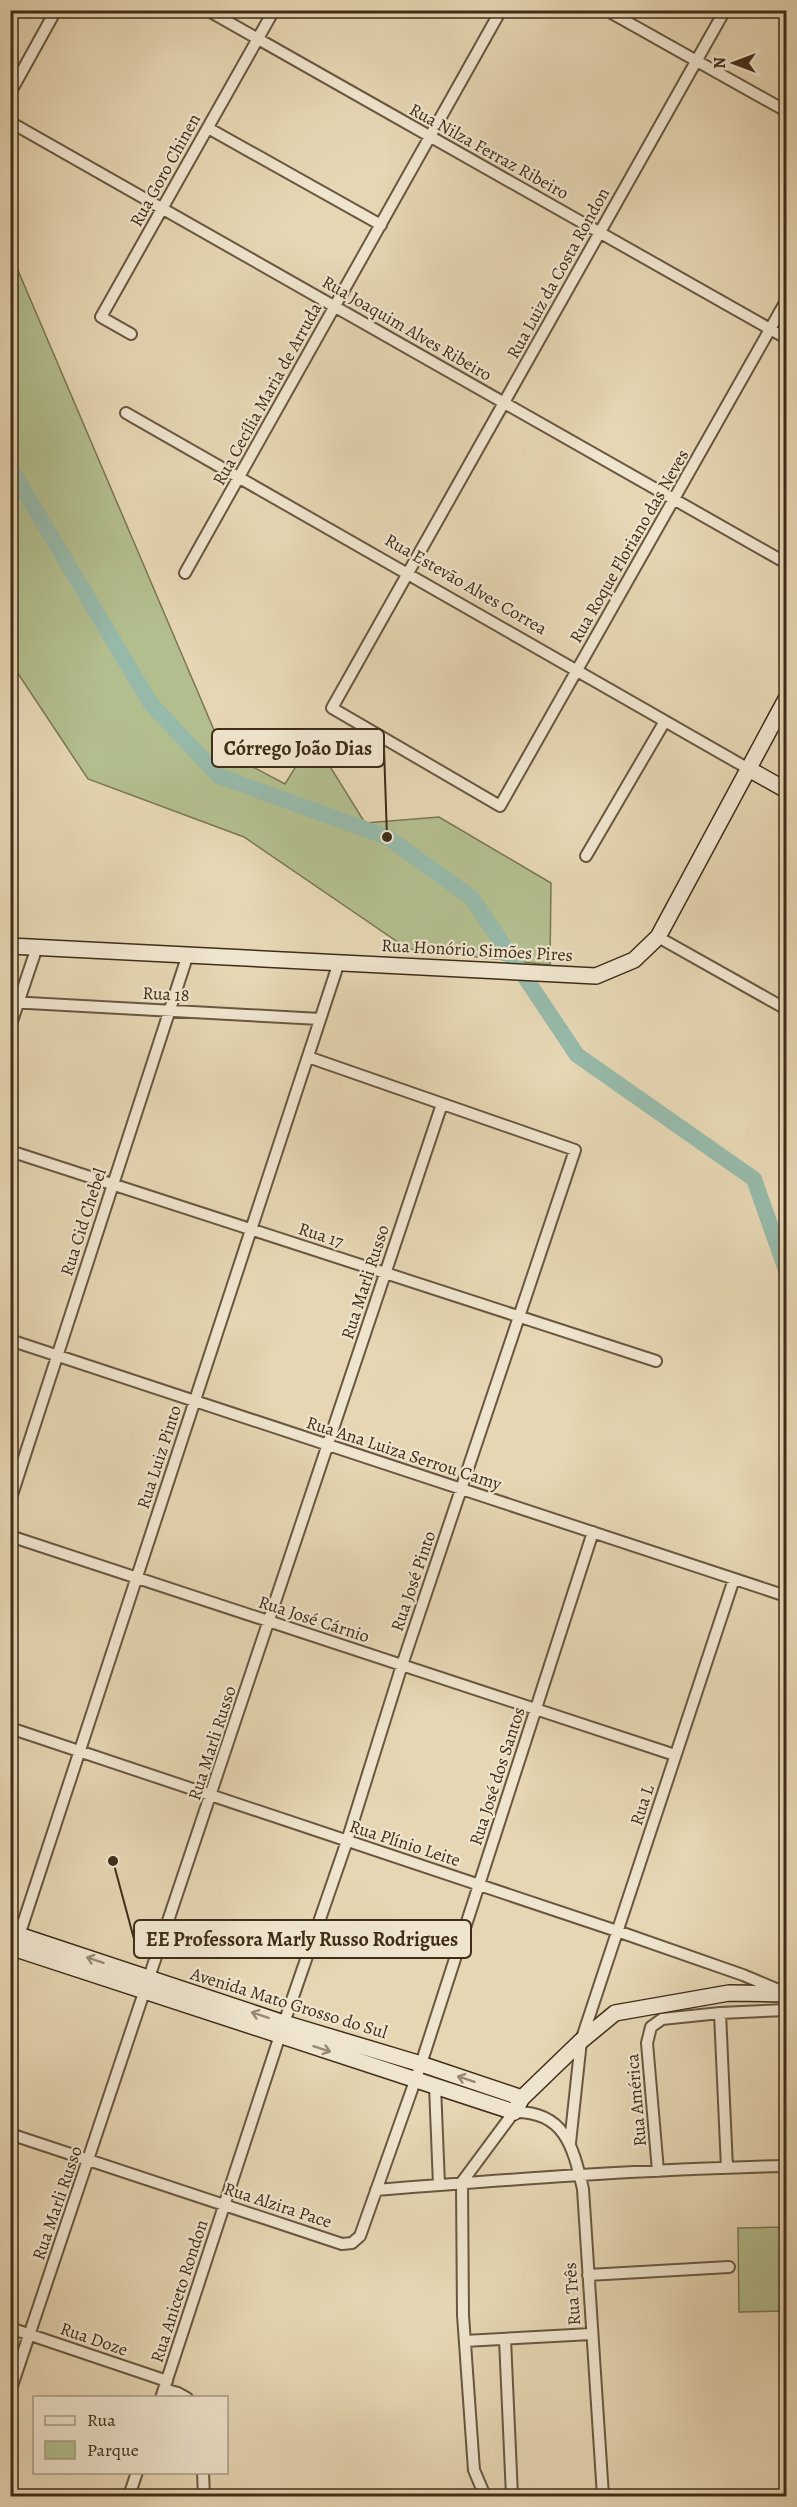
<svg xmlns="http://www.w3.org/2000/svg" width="797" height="2507" viewBox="0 0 797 2507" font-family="Alegreya,serif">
	<rect width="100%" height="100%" fill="#e6d6b3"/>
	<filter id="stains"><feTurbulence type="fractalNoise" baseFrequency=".00333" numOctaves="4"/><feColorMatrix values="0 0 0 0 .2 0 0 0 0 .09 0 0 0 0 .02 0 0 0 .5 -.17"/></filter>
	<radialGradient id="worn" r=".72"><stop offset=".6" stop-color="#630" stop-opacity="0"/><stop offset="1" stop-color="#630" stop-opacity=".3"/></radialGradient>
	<path fill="#b3be8e" stroke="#797653" stroke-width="1.5" d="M11 254 223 751 285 784 313 739 365 823 439 817 551 883 550 965 408 949 244 837 88 779 11 663Z
		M786 2227V2311L739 2312 738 2228Z"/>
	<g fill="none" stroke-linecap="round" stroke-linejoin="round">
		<path stroke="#97b9a9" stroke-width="16" d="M10 467 151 704 219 776 387 837 472 898 577 1055 754 1179 786 1270"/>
		<defs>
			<path id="street" d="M207 10 786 338
				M606 10 786 111
				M725 10 332 708 500 806 786 301
				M10 93 56 10
				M10 122 786 563
				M208 128 381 225
				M131 334 101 317 274 10
				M126 413 747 768
				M185 573 501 10
				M586 856 665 721
				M658 937 786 1009
				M10 1002 320 1019
				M10 1027 37 947
				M10 1151 656 1361
				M10 1340 786 1596
				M10 1501 188 954
				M10 1536 675 1755
				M10 1728 617 1931 743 1975 781 1991
				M10 1963 339 962
				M435 2086 439 2185
				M10 2134 342 2244 352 2243 360 2236 421 2064 593 1532
				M570 2143 581 2041 734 1579
				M727 2168 720 2013 786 2010
				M658 2171 647 2043 651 2027 662 2019 720 2013
				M376 2190C513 2179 649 2169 786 2166
				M588 2275 729 2267
				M10 2328 167 2381
				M505 2339 512 2496
				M465 2341 591 2334
				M164 2389 178 2393 187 2398
				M10 2392 442 1104
				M161 2398 284 2023 347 1841 402 1665 575 1150 308 1057
				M203 2472 204 2496
				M129 2496 137 2472
				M485 2496 474 2470 463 2315 462 2182 514 2112C565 2111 573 2147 583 2189L603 2496"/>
			<path id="secondary" d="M747 768 786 790
				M10 946 596 976 634 960 658 937 786 699
				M10 1932 284 2023 421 2064 522 2098
				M10 1947 514 2112 522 2098 581 2041 615 2013 729 1993 786 1994"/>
		</defs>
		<use href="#street" stroke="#69573f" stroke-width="14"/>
		<use href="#secondary" stroke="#3f2d18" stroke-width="18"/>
		<use href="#street" stroke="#efe4ce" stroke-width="10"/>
		<use href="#secondary" stroke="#efe4ce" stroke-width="15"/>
	</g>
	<defs><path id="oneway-shaft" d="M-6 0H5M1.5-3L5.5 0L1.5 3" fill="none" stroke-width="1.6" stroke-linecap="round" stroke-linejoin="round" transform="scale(1.5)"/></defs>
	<g stroke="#978873">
		<use href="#oneway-shaft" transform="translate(95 1960) rotate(-161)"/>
		<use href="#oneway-shaft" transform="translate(260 2015) rotate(-162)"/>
		<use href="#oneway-shaft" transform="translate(322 2049) rotate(18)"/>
		<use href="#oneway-shaft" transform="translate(466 2079) rotate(-162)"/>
	</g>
	<g text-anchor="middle" stroke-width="4.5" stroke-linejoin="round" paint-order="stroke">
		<g font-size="18" fill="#3f2d18" stroke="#efe4ce">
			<text transform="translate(489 151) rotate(29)" y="6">Rua Nilza Ferraz Ribeiro</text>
			<text transform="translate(165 170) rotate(-61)" y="6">Rua Goro Chinen</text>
			<text transform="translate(558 273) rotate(-61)" y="6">Rua Luiz da Costa Rondon</text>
			<text transform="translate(407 328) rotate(30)" y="6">Rua Joaquim Alves Ribeiro</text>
			<text transform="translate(267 394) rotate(-61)" y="6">Rua Cecília Maria de Arruda</text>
			<text transform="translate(629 546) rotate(-60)" y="6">Rua Roque Floriano das Neves</text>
			<text transform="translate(466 584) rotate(30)" y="6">Rua Estevão Alves Correa</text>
			<text transform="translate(477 950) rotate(3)" y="6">Rua Honório Simões Pires</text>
			<text transform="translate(166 994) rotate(3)" y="6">Rua 18</text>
			<text transform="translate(83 1222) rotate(-72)" y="6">Rua Cid Chebel</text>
			<text transform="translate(321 1235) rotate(18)" y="6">Rua 17</text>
			<text transform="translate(365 1282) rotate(-72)" y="6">Rua Marli Russo</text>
			<text transform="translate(404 1453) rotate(18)" y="6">Rua Ana Luiza Serrou Camy</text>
			<text transform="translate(159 1457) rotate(-72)" y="6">Rua Luiz Pinto</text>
			<text transform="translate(413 1581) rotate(-71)" y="6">Rua José Pinto</text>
			<text transform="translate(314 1619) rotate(18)" y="6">Rua José Cárnio</text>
			<text transform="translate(212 1743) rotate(-72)" y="6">Rua Marli Russo</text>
			<text transform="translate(497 1776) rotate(-72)" y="6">Rua José dos Santos</text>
			<text transform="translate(642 1805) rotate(-72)" y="6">Rua L</text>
			<text transform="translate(405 1843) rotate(18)" y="6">Rua Plínio Leite</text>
			<text transform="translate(289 2003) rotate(17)" y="6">Avenida Mato Grosso do Sul</text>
			<text transform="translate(636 2100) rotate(-95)" y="6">Rua América</text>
			<text transform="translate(57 2203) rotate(-71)" y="6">Rua Marli Russo</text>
			<text transform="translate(278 2205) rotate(18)" y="6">Rua Alzira Pace</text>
			<text transform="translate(179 2291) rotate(-72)" y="6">Rua Aniceto Rondon</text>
			<text transform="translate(572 2294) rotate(-94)" y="6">Rua Três</text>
			<text transform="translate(94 2339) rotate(19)" y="6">Rua Doze</text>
		</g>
	</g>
	<path fill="none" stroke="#3f2d18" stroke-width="2" d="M387 837L384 748M113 1861L134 1939"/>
	<g fill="#3f2d18" stroke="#efe4ce" stroke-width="2">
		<circle cx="387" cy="837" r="6"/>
		<circle cx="113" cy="1861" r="6"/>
	</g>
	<g fill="#efe4ce" stroke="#3f2d18" stroke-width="2">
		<rect x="212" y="729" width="172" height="38" rx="6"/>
		<rect x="134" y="1920" width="337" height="38" rx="6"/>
	</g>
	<g font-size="20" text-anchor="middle" font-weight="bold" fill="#3f2d18">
		<text x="298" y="755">Córrego João Dias</text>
		<text x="302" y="1946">EE Professora Marly Russo Rodrigues</text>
	</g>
	<rect width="797" height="2507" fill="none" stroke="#e6d6b3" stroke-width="36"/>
	<rect x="12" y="12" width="773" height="2483" fill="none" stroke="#3f2d18" stroke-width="3"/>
	<rect x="18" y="18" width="761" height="2471" fill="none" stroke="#3f2d18" stroke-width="1.5"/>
	<rect x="33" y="2396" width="195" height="78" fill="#efe4ce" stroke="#a99b85" stroke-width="1.5"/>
	<rect x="45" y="2416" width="30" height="9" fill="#efe4ce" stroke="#a99b85" stroke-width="1.5"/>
	<text x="87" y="2426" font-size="18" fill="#3f2d18">Rua</text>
	<rect x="45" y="2441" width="30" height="18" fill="#b3be8e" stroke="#a99b85" stroke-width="1.5"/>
	<text x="87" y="2456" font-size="18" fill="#3f2d18">Parque</text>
	<g transform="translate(734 63) rotate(270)" stroke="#efe4ce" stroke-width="4.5" paint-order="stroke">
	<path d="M0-4.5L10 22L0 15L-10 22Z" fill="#3f2d18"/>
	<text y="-9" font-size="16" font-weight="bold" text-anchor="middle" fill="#3f2d18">N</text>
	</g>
	<rect width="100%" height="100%" filter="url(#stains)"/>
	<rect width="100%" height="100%" fill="url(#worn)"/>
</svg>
